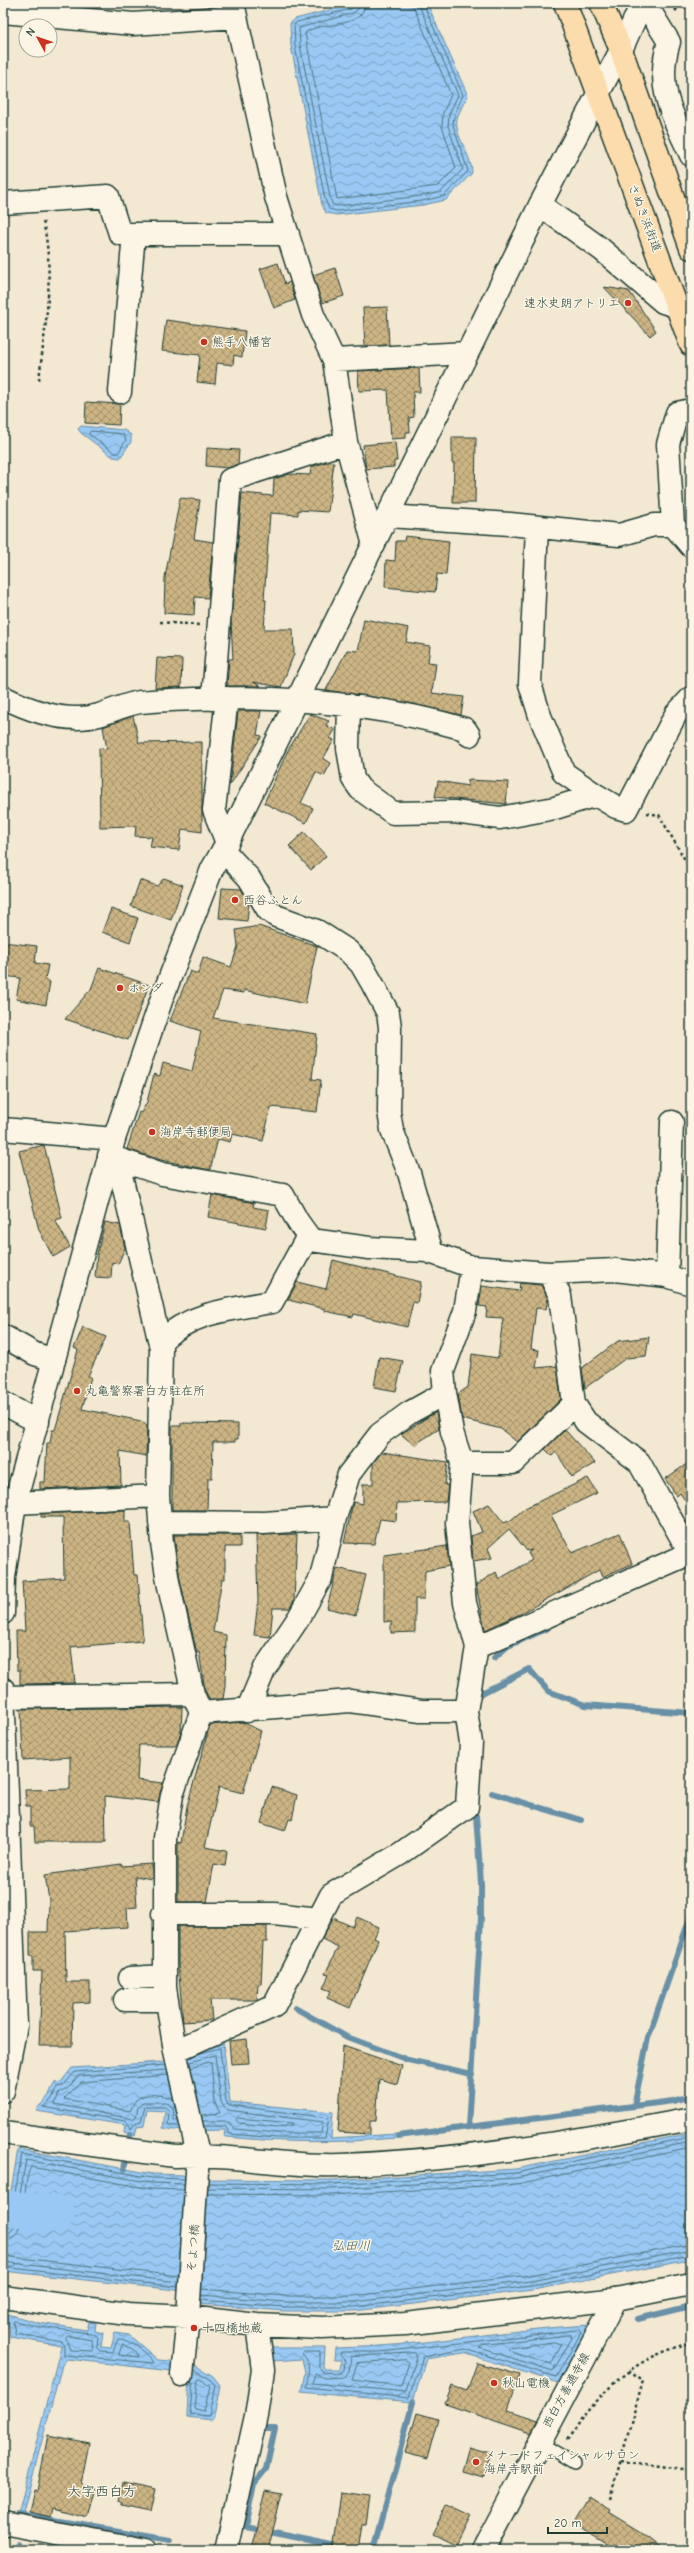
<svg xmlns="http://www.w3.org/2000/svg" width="694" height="2553" viewBox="0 0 694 2553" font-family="'Comic Neue','Klee One',sans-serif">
	<defs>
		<pattern id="water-waves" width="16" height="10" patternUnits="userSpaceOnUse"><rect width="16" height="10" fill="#98c8f3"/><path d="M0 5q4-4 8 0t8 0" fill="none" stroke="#7ba4c6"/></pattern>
		<pattern id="building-cross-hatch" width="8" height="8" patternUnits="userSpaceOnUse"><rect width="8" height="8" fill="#cdb484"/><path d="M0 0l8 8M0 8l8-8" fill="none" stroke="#a6946d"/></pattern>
	</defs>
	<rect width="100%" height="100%" fill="#f3e8d2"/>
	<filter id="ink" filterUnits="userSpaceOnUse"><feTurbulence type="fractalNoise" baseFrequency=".025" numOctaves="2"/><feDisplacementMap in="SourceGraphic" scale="8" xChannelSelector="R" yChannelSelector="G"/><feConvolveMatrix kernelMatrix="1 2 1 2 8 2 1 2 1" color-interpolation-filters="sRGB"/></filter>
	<g filter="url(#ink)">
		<path fill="url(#water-waves)" stroke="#6890a7" d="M357 3H427L468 96C464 103 459 111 457 119 454 136 472 155 472 173L446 200 423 205 337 215 326 213 322 205 291 46 290 23 295 19Z
			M81 426 124 430 131 435V442L120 458 113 457 81 433 78 429Z
			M223 2041 230 2102 333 2112 331 2138 396 2134 398 2136 396 2138C339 2143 284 2143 227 2137L224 2136 225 2130 181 2131 163 2128 165 2111 147 2110 144 2126 137 2127 135 2136 124 2133 125 2125 36 2111C39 2104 46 2101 49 2095 51 2090 52 2087 55 2083L61 2082 72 2068 161 2062Z
			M691 2133V2259L679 2262 533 2290 354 2311H284L198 2304 176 2290 3 2271V2237L18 2149 153 2174 184 2175 198 2179 331 2180 516 2169Z
			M8 2314 39 2323 87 2330 89 2322 96 2323 95 2331 103 2333 101 2347 111 2348 115 2333 129 2335 158 2360 191 2363 213 2376 220 2385 214 2417 210 2420 187 2417 189 2375 172 2371 67 2359 62 2365 22 2516 18 2514 61 2346 10 2337Z
			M590 2325 558 2383 464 2353 426 2359 413 2402 301 2392 305 2372 302 2359 273 2361 267 2348H325L324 2369H340L341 2360H334L335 2348C421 2347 504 2329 590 2325Z"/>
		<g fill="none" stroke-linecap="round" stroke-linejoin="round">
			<path stroke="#4f7580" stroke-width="1" d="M354 3 351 9 297 22 294 25 295 46 325 199 329 209 337 211 422 201 444 196 468 171 453 125 454 116 463 95 423 3
				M359 3 358 9 353 13 299 28 300 45 330 197 332 204 337 206 421 196 441 192 463 169 448 126 449 114 458 95 418 3
				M365 3C364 31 320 20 305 33L337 199 438 186 456 168 442 126 443 113 451 95 412 3
				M91 431 123 434 126 440 118 453H115L89 434Z
				M197 2054 220 2048 226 2101 229 2105 329 2118 325 2138H277L230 2134 225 2126H204
				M190 2062 215 2055 221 2102 227 2110 323 2122 321 2133H277L235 2129 225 2121H203
				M166 2065 75 2072 64 2085 57 2087 52 2099 43 2107 125 2121 131 2130 135 2123 141 2121 145 2107H165L169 2111 168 2124 179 2127
				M191 2068 208 2062 211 2063 215 2103 220 2113 202 2115
				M167 2070 78 2076 67 2089 59 2093 55 2104 132 2119 136 2117 138 2107 143 2102H165L173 2107 174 2120 178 2121
				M168 2075 81 2082 64 2099 130 2111C132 2108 133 2103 136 2100 144 2092 164 2094 173 2099
				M238 2118 292 2123 293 2125 277 2127 239 2123 236 2120Z
				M208 2183 331 2184 516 2173 691 2137
				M208 2188 331 2189 516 2178 691 2142
				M208 2194 331 2195 517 2184 691 2148
				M3 2230 9 2226 22 2154 152 2178 185 2179
				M3 2235 9 2233 14 2228 26 2160 152 2183 184 2184
				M3 2241C31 2240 20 2185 31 2167L151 2189 184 2190
				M3 2256 179 2276
				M3 2262 178 2282
				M3 2267 178 2287
				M202 2289 285 2296H353L530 2275 691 2244
				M201 2295 285 2302H354L531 2281 691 2250
				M201 2300 284 2307H354L532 2286 691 2255
				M15 2321 39 2327 91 2333 98 2337 97 2347 101 2351 113 2352 118 2339C127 2338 150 2354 154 2363L64 2355V2346L61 2342 15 2333 13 2322Z
				M579 2330 581 2333 556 2377 465 2349 423 2357 409 2398 306 2387C308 2376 312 2362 302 2354L304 2352H320V2369L322 2372 340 2373 344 2370 345 2361 340 2355 341 2352H380Z
				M571 2335 572 2338 553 2371 480 2348 482 2345Z
				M68 2336 92 2340 93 2351 70 2350 66 2339Z
				M554 2342 562 2344 551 2364 508 2350 510 2348Z
				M123 2344 138 2354 139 2357 119 2355Z
				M415 2353 417 2356 406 2392 312 2383 315 2374 324 2378 345 2377 349 2371 351 2357Z
				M407 2360 409 2363 401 2386 352 2380 357 2363Z
				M193 2379 190 2414 209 2416 215 2385 210 2379 195 2370
				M201 2379 210 2387 204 2411 195 2409 198 2380Z"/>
			<path stroke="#6890a7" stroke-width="6" d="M494 1658 508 1646 548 1628
				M480 1694 529 1669 548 1691 585 1705 691 1713
				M492 1793 581 1820
				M295 2008 347 2037 408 2060 472 2074
				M634 2106 648 2038 691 1915
				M468 2127 481 1918V1883L476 1816
				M398 2136 673 2101 691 2096
				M124 2169 130 2135
				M638 2319 691 2306
				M259 2428H275L266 2469 254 2484 245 2527 357 2550
				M18 2514 171 2540
				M17 2550 18 2544
				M373 2550 413 2402"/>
			<path stroke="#98c8f3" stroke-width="35" d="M3 2208 57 2213"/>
		</g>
		<path fill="url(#building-cross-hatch)" stroke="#1f3d34" d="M278 263 285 284 290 282 295 300 274 308 260 269Z
			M335 268 344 296 322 303 313 275Z
			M604 287 629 291 656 331 650 336Z
			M387 307 389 345 365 346 363 308Z
			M166 320 245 331 242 357 234 355 233 365 217 363 215 384 197 382 200 355 162 351Z
			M419 368 420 392H413L414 417 409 418 410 432H406V438L391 439 388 390 359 391 358 371Z
			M86 402 120 404 119 425 85 423Z
			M452 437H476L475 503H453L454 463H452Z
			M395 442 397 461H394V467L366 469 363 445Z
			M207 448 239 450 238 464 228 468 206 466Z
			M327 462H334L328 512 298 510V515L270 513 264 600H266L264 629H293L294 654 281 687 253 682 261 686H227L229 659H233L231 622 242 493 273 496 274 479 290 474 310 475 311 467Z
			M180 498 200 500 194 539 213 542 208 598 195 597 194 615 164 613 165 577Z
			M405 536 449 541 446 575 437 574 435 592 385 587 386 560 395 561 396 541H404Z
			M364 619 409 628 406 642 430 646 428 662 436 663 432 693 464 697 461 715 409 703 326 690 347 650 358 651Z
			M157 658 182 659 181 687 155 688Z
			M238 711H261L257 735 262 736 230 785Z
			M310 714 329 721 326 725 335 730 330 738 334 740 323 759 331 763 324 776 316 772 301 803 313 808 306 823 264 803 287 752Z
			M133 716 139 743 202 742V832L182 829 179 850 150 847 152 837 135 836 136 826 100 827 99 748 107 749 103 727Z
			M468 780 508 782 506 804 435 797 438 781 468 786Z
			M304 832 326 856 311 870 289 846Z
			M164 878 183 885 171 920 131 906 140 880 157 886Z
			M222 888 241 889 249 902 247 921 219 918Z
			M111 909 138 918 130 942 102 932Z
			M259 926 317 946 305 1004 244 990V993L223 990 213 1018 317 1034 312 1079 321 1080 317 1112 271 1107 263 1141 232 1134 230 1142 218 1139 210 1170 161 1160 127 1149 139 1112 141 1113 147 1102 154 1074 160 1076 163 1063 192 1071 201 1031 170 1021 190 971 198 974 203 957 231 967 238 946 236 930Z
			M3 942 37 946 35 963 48 965 45 980 50 982 46 1005 16 999 20 978 3 976Z
			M99 968 149 985 128 1040 65 1019 91 989Z
			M44 1145 62 1218 55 1220 70 1247 53 1257 39 1230 19 1151Z
			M212 1195 254 1203 253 1207 269 1210 266 1228 208 1217Z
			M105 1222 120 1225 125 1248 118 1264 112 1262 111 1278 95 1277 97 1254Z
			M333 1260 421 1282 417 1303 413 1302 407 1327 354 1314 353 1317 325 1311V1309L288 1300 297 1282 326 1289Z
			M520 1283 541 1285 548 1299 546 1309 536 1308 531 1349 539 1350 536 1368 557 1366 561 1399 517 1442 501 1429 462 1419 458 1394 468 1387 472 1354 498 1358 503 1318 486 1317 487 1307 479 1306 482 1286 519 1291Z
			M83 1327 106 1337 88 1376 91 1377 82 1409 141 1421 147 1425 146 1456 120 1451 121 1485 40 1489V1482H45L47 1443H50L52 1430H55L78 1350 74 1348Z
			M649 1337 646 1356 626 1358 585 1388 582 1368 618 1341Z
			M379 1357 403 1361 396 1391 374 1387Z
			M436 1412 439 1429 414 1445 401 1434Z
			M181 1423 238 1424V1439H235V1442H213L212 1478H208L207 1510H172V1426H181Z
			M565 1430 595 1463 572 1477 556 1452 552 1456 545 1449Z
			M382 1452 448 1462 445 1485H448L446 1502 397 1503 396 1521 380 1519 374 1544 344 1543 353 1502 363 1504V1484H373V1463Z
			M691 1461V1509L680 1493 677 1496 665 1479Z
			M588 1478 597 1493 551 1515 572 1553 620 1533 632 1564 602 1577 599 1570 520 1614 485 1630 476 1585 496 1572 499 1579 532 1560 528 1553 532 1550 527 1551 509 1529 488 1548 492 1558 473 1561 471 1536 482 1532 473 1511 489 1504 504 1523 511 1520 525 1508Z
			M125 1510V1522H130L134 1575H138L143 1641 71 1647 75 1683 20 1684V1670H17L16 1631H25L22 1581 64 1578 63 1517H41V1514Z
			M297 1534 294 1600 290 1608H273L270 1637 254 1635 258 1601 256 1535Z
			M174 1535H240V1547H225V1579H222L213 1632 226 1635 225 1686 223 1699H209L205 1690 199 1652 197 1653 180 1580Z
			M447 1546 449 1566 425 1571 424 1599H415V1632L391 1633V1621L384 1622V1555Z
			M337 1568 366 1575 356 1615 327 1608Z
			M182 1707 181 1733 176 1745H139L137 1780 163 1783 158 1802 105 1796 106 1842H35L34 1826H30V1806H26L25 1790 70 1789V1757L23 1760 21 1709Z
			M242 1722 261 1731 243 1793 219 1787 205 1847 227 1851 225 1866 214 1864 207 1902H178V1842L181 1843 187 1806 210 1725Z
			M272 1787 297 1795 292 1820 289 1819 285 1831 261 1823Z
			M121 1864V1866L152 1864V1879L135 1876 137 1907 127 1908 128 1927 65 1931 66 1982H90V2002L73 2003 72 2046H39L42 1971H33V1956H30V1932H48L49 1900 45 1875Z
			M357 1917 379 1927 374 1938 378 1940 350 2008 327 1998 331 1991 323 1988 329 1975 325 1974 338 1947 322 1939 333 1918 353 1927Z
			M178 1926H267V1942H263L261 1984H258L257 2000H210L212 2020 183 2022 178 1963Z
			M247 2039 249 2063 231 2064 229 2041Z
			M343 2046 402 2066 397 2084 379 2079 376 2121H370V2134L338 2132Z
			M477 2363 520 2375 508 2410 538 2420 531 2433 445 2404 452 2386 467 2391Z
			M417 2413 438 2419 427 2459 405 2453Z
			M48 2435 89 2443 81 2484 95 2488 87 2517 53 2508 51 2517 29 2512 34 2490 37 2491Z
			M469 2446 490 2452 483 2477 462 2471Z
			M123 2482 156 2489 151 2512 122 2506V2503L119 2502Z
			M265 2491 282 2494 268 2550H251Z
			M341 2493 370 2497 366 2524H362L358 2550H333Z
			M589 2496 610 2509 608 2512 639 2531 663 2550H618L573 2523Z
			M447 2505 471 2516 456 2546 432 2534Z"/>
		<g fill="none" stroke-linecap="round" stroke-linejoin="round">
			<defs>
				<path id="service" d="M539 2442 574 2463"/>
				<path id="minor" d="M233 3 276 197 313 315 334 360 346 442 374 545
					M645 3 669 42C655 86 672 115 691 155
					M3 12 133 24 236 17
					M3 203 108 196 120 234H288
					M540 205 601 249 663 302 679 307
					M334 360 467 353
					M120 392 134 234
					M691 410 677 413 668 444 673 525 691 546
					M388 516 510 524 619 535 654 525H673
					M537 527 530 684 540 716 564 773 596 795
					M3 697C31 711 68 724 99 715 112 711 126 704 140 702 168 699 199 699 228 698 308 698 388 707 465 729L469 735
					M227 698 214 810 227 843
					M213 699 230 480 346 442
					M349 705 348 748 353 779 360 789 393 813 454 812 500 818 555 808 596 795 616 807 626 810 676 714 691 698
					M223 850 249 878 268 910 276 916 317 931 348 951 361 964 372 983 388 1013 390 1027 389 1112 392 1130 409 1173 432 1253
					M3 1129 114 1139
					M109 1156 120 1171 161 1348 158 1496 162 1543 168 1582 193 1694 201 1713 172 1795 165 1838V1988L175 2051 198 2155 188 2317 182 2375
					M109 1156 162 1174 283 1195 298 1222 311 1240 369 1248 427 1251 472 1267 549 1273 615 1270 667 1276 691 1284
					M549 1273 560 1296 574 1404 586 1422 639 1462 690 1553
					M667 1276 672 1122
					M3 1336 35 1354 54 1360
					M160 1342C190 1312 232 1309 272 1302L308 1236
					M445 1393 452 1432 462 1463 457 1523 465 1603 477 1647
					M3 1403 38 1422
					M462 1463H513L574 1404
					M15 1503 158 1496
					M160 1522 264 1523 335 1518
					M3 1697 193 1694
					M247 1711 265 1668 298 1619 321 1578 335 1518 349 1474 380 1434 409 1413 445 1393 443 1371 465 1311 472 1267
					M201 1713 350 1701 421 1711H466L477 1647 691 1553
					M163 1914H274L319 1919
					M130 1978 165 1976
					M125 2000H167
					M175 2051 274 2006 331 1895 400 1854 467 1807 471 1743 466 1711
					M3 2133 175 2156C231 2154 285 2167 341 2165 457 2161 577 2141 691 2119
					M3 2297 128 2314 188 2317 257 2325 322 2328 405 2324 616 2299
					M226 2550 256 2416 263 2370 257 2325"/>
				<path id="tertiary" d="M3 1613 4 1577 15 1503 114 1139 162 998 212 869 227 843 540 205 621 50 642 3
					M3 1689 16 2025 3 2091"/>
				<path id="secondary" d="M3 2523 146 2550
					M483 2550 616 2299 691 2284"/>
				<path id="primary" d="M565 3 691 345
					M601 3 621 50 691 248"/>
			</defs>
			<use href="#service" stroke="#1f3d34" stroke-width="14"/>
			<use href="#minor" stroke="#1f3d34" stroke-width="25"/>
			<use href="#tertiary" stroke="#1f3d34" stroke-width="25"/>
			<use href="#secondary" stroke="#1f3d34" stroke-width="25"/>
			<use href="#primary" stroke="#1f3d34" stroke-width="25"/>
			<path stroke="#1f3d34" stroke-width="2.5" stroke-dasharray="3 3" stroke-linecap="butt" d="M675 11 683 3
				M688 32 691 23
				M39 380C45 326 55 274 43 221
				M160 622 199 625
				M647 813 659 815 691 870
				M567 2440C603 2389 630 2359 691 2343
				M621 2461 691 2470
				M610 2499 643 2380 628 2370"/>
			<use href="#service" stroke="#fcf5e5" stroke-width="11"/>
			<use href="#minor" stroke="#fcf5e5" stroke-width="22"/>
			<use href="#tertiary" stroke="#fcf5e5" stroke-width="22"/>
			<use href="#secondary" stroke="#fcf5e5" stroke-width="22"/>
			<use href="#primary" stroke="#fcdcac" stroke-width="22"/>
		</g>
	</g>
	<g fill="#c8321e" stroke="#fcf5e5" stroke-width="1.5">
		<circle cx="628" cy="303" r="4"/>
		<circle cx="204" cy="342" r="4"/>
		<circle cx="235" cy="900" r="4"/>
		<circle cx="120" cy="988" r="4"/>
		<circle cx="152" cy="1132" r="4"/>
		<circle cx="77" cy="1391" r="4"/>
		<circle cx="194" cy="2328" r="4"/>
		<circle cx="494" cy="2383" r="4"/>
		<circle cx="476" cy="2462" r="4"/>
	</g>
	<g text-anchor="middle" stroke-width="3" stroke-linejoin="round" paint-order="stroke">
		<g font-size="12" fill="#1f3d34" stroke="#fcf5e5">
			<text transform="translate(645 218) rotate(69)" y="4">さぬき浜街道</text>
			<text transform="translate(193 2248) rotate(-86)" y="4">そよつ橋</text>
			<text transform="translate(566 2390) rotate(-61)" y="4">西白方善通寺線</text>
		</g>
		<g font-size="12" fill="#1f3d34" stroke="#fcf5e5" text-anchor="start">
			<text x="620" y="307" text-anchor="end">速水史朗アトリエ</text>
			<text x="212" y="346">熊手八幡宮</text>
			<text x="243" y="904">西谷ふとん</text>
			<text x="128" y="992">ホンダ</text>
			<text x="160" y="1136">海岸寺郵便局</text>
			<text x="85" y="1395">丸亀警察署白方駐在所</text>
			<text x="202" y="2332">十四橋地蔵</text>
			<text x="502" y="2387">秋山電機</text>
			<text x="484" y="2459">メナードフェイシャルサロン<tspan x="484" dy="14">海岸寺駅前</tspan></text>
		</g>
		<g font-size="13" font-style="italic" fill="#37595a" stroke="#fcf5e5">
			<text x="351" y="2250">弘田川</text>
		</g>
		<g font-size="14" fill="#1f3d34" stroke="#fcf5e5">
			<text x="102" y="2496">大字西白方</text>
		</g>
	</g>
	<rect width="694" height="2553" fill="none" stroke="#fcf5e5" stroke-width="16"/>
	<rect x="8" y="8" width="678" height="2537" fill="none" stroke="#1f3d34" stroke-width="1.5" filter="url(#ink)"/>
	<g transform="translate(38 38) rotate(310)"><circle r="19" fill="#fcf5e5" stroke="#a4ab9e"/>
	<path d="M0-3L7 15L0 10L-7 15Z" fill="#c8321e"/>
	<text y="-6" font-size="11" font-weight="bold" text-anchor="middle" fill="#1f3d34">N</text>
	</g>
	<path d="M548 2527v6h59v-6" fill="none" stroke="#1f3d34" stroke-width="2"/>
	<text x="554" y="2527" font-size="12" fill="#1f3d34" stroke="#fcf5e5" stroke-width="3" paint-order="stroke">20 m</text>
</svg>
